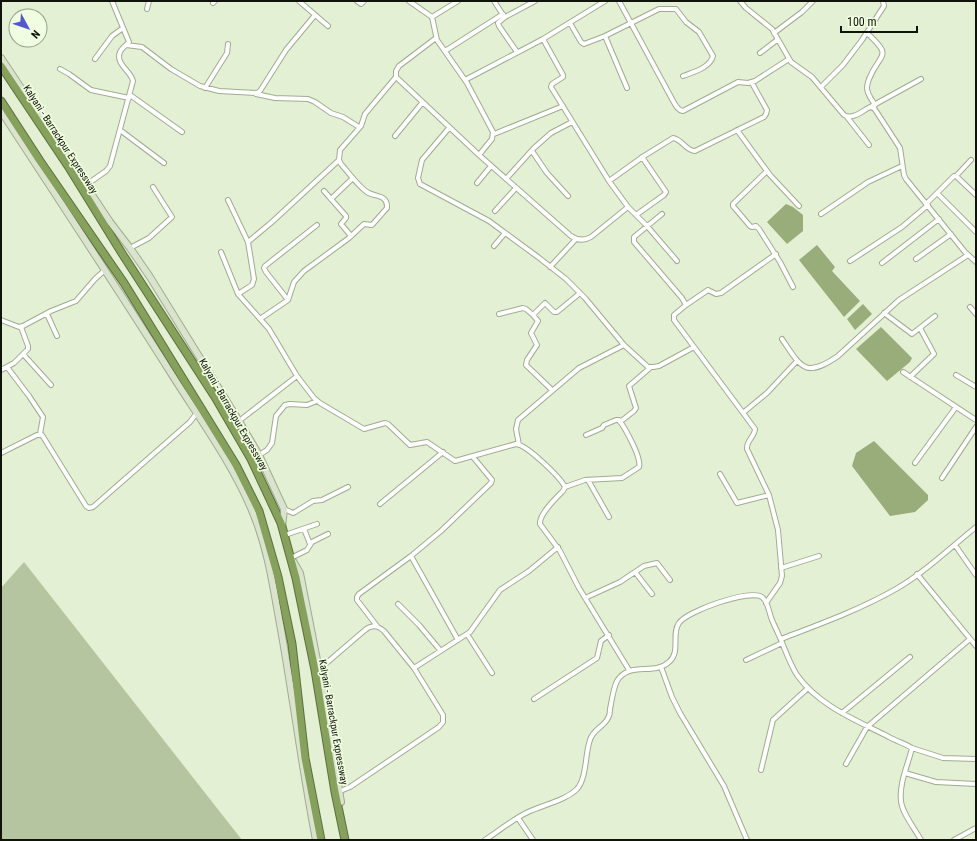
<svg xmlns="http://www.w3.org/2000/svg" width="977" height="841" viewBox="0 0 977 841" font-family="'Roboto Condensed',sans-serif">
	<rect width="100%" height="100%" fill="#e3f0d3"/>
	<path fill="#b5c5a0" d="M24 562 242 840H1V588Z"/>
	<path fill="#98ad7a" d="M786 204 793 207 803 215V231L787 244 767 222Z
		M817 245 835 267 832 271 860 301 844 317 799 260Z
		M863 304 872 314 855 330 847 319Z
		M881 327 912 358 910 362 887 381 856 349Z
		M874 441 928 495V500L915 512 890 516 852 466 856 453Z"/>
	<g fill="none" stroke-linecap="round" stroke-linejoin="round">
		<defs>
			<path id="street" d="M299 1 328 26
				M357 1 361 4 364 1
				M409 1 432 17 458 1
				M494 1 503 15
				M619 1 672 99C675 104 677 110 683 111L738 82 748 83 755 81 789 59
				M740 1 746 8 772 29 791 62 812 77 844 115C853 120 862 111 870 107L874 108 900 148 904 175 906 179 965 252 976 262
				M213 3 215 1
				M147 9 149 1
				M432 17 437 40 467 83 493 132 492 139 479 155
				M570 23 581 42 584 44 605 36 659 9H676L686 22 699 32 713 56C710 68 693 72 683 76
				M774 33 802 12 813 1
				M867 33C894 58 880 52 869 79 868 82 867 85 867 88 867 94 872 100 875 105
				M605 36 627 88
				M436 38 399 66 396 71V77L479 155 571 236C577 240 584 241 591 237L628 207
				M543 39 563 75V77L552 84 551 87 609 181 628 207 647 226 677 261
				M126 45 142 47 171 69 200 86 219 91 257 93 260 91 286 50 315 15
				M445 51 503 14
				M517 52 499 26 498 23 505 17 535 1
				M760 53 777 40
				M95 59 112 36 123 28
				M60 69 69 74 91 90 129 98
				M465 80 543 39 605 1
				M821 87 843 65 862 40 884 6 883 1
				M205 88 227 53 228 44
				M256 94 275 98 308 99 315 102 331 113 343 117 359 127
				M130 95 182 132
				M872 106 921 79
				M847 117 869 145
				M449 128 422 160 418 178 420 184 489 221 538 257 566 279 585 298 624 345 648 367H653L659 366 694 347
				M120 130 164 163
				M737 130 770 175 799 206
				M494 134 563 106
				M395 136 422 103
				M532 151 547 173 568 196
				M767 171 733 204V206L750 226 752 227 756 226 759 229 780 262 793 287
				M956 176 971 160
				M506 179 534 148 551 133 572 122
				M609 181 644 156 673 138C682 139 686 151 695 151L764 117 766 114 767 110 752 83
				M477 183 491 166
				M86 185 106 171 110 166 133 81C131 71 115 64 120 52 122 48 126 45 129 42L112 1
				M324 191 346 216V218L341 224 351 236
				M937 193 976 232
				M331 199 353 178
				M228 200 248 242 254 279 252 285 238 294
				M926 204 954 176H956L976 195
				M495 211 516 188
				M662 214 634 237V242L682 298 686 305 674 315V320L755 429C755 436 746 441 747 449L769 495 778 530 782 576 780 583 766 603
				M821 214 868 182 902 166
				M636 215 664 195 666 192 642 157
				M248 242 272 222 339 160
				M494 246 505 233
				M130 248 149 238 172 217 153 187
				M221 252 238 294 269 329 297 376 314 398 320 403 364 429 385 423 388 424 410 445 427 442 455 461 516 444C527 445 560 477 565 487L563 491C556 498 539 514 540 524L560 551 579 588 629 670
				M916 259 951 234
				M850 261 902 227 928 205
				M882 263 939 219
				M550 267 576 239
				M288 300 266 272 264 268 265 266 317 225
				M686 305 708 290 716 294 721 293 776 254
				M970 307 976 314
				M884 313 912 334 935 316
				M47 314 57 336
				M499 314 523 308 526 309 533 315
				M260 319 288 300 294 282 304 271 349 238 364 224 372 225 387 208C388 194 374 197 367 192 358 186 348 172 341 164L339 160 340 150 361 126 365 114 396 77
				M1 320 19 327 23 326 51 311 76 301 95 279 105 270
				M782 339C801 367 805 379 838 356L899 300 968 255
				M23 354 51 385
				M7 367 29 396 43 417 40 434
				M1 370 14 363 28 349V346L21 327
				M903 372 976 420
				M956 375 976 387
				M910 377 934 354 920 328
				M552 390 526 365 527 360 537 345 531 333 538 321 533 315 545 303 554 312H557L580 293
				M744 412 767 393 797 361
				M239 421 297 376
				M620 422 634 411 636 408 629 386 651 367
				M519 445 516 429 518 420 579 368 624 345
				M1 453 37 435H42L86 506 89 508 93 507 190 422 196 414
				M259 455 267 450 272 443 276 416 285 405 290 404 307 405 317 401
				M915 463 956 407
				M720 474 737 503 769 495
				M942 478 976 427
				M588 480 609 517
				M565 487 585 480 622 478 639 467C642 458 625 428 619 420H616L604 425 602 428 586 435
				M380 504 443 452
				M284 509 293 513 295 512 313 501 322 500 348 487
				M304 529 310 544
				M285 535 317 524
				M955 545 976 575
				M291 558 307 550 312 542 328 534
				M781 568 819 556
				M635 572 652 594
				M917 574 976 646
				M585 598 620 582 644 566 657 563 670 580
				M398 604 419 625 440 650
				M377 626 357 600V597L359 594 411 556
				M467 634 492 673
				M781 639C820 624 859 610 896 589 925 572 950 548 976 527
				M458 640 411 556 441 531 491 483 492 480 473 457
				M746 660 782 643
				M661 667 672 697 680 713 724 786 747 840
				M414 668 470 632 500 590 529 571 558 547
				M317 670 323 666 365 630C372 625 377 625 384 631L414 668 443 715V722L439 727 350 787 338 792
				M534 699 597 658 601 641 609 635
				M842 713 910 657
				M912 748 943 758 976 759
				M846 764 867 727 970 639
				M761 770 773 720 807 689
				M905 773 936 782 976 784
				M518 818 533 840
				M485 840C499 831 513 819 528 812 543 805 566 800 577 789 587 778 585 753 590 740 593 729 604 727 608 718 610 715 610 712 610 709 612 700 613 689 617 681 629 661 654 676 669 662 681 652 671 634 679 623 687 611 749 589 762 597 768 601 769 613 772 620 775 627 778 633 781 640 786 652 790 664 797 675 819 706 856 720 889 737 896 741 906 744 912 748 908 765 899 783 901 801 902 813 915 829 921 840
				M954 840 976 828"/>
			<path id="secondary" d="M1 58 110 222 130 248 150 277 239 421 259 455 284 509 282 527
				M1 111C57 197 114 283 169 370 197 415 234 465 253 513 268 549 273 586 280 624 293 696 302 768 316 840
				M293 561 300 573 319 670 341 802"/>
			<path id="highway" d="M1 66 68 166 123 255 215 397 251 459 281 523 296 578 315 670 335 792 345 840
				M1 101 40 161 124 283 236 465 259 511 278 577 292 644 305 758 321 840"/>
		</defs>
		<use href="#street" stroke="#a0ac91" stroke-width="6"/>
		<use href="#secondary" stroke="#a0ac91" stroke-width="8"/>
		<use href="#highway" stroke="#5c6f3e" stroke-width="9"/>
		<use href="#street" stroke="#fff" stroke-width="4"/>
		<use href="#secondary" stroke="#dae3ce" stroke-width="6"/>
		<use href="#highway" stroke="#85a15b" stroke-width="7"/>
	</g>
	<g text-anchor="middle" stroke-width="3.5" stroke-linejoin="round" paint-order="stroke">
		<g font-size="10" fill="#0f1309" stroke="#f0fde0">
			<text transform="translate(61 139) rotate(57)" y="4">Kalyani - Barrackpur Expressway</text>
			<text transform="translate(234 414) rotate(60)" y="4">Kalyani - Barrackpur Expressway</text>
			<text transform="translate(334 722) rotate(80)" y="4">Kalyani - Barrackpur Expressway</text>
		</g>
	</g>
	<rect width="977" height="841" fill="none" stroke="#0f1309" stroke-width="4"/>
	<g transform="translate(28 28) rotate(130)"><circle r="19" fill="#f0fde0" stroke="#969f8a"/>
	<path d="M0-3L7 15L0 10L-7 15Z" fill="#5357ce"/>
	<text y="-6" font-size="11" font-weight="bold" text-anchor="middle" fill="#0f1309">N</text>
	</g>
	<path d="M841 26v6h76v-6" fill="none" stroke="#0f1309" stroke-width="2"/>
	<text x="847" y="26" font-size="12" fill="#0f1309" stroke="#f0fde0" stroke-width="3" paint-order="stroke">100 m</text>
</svg>
